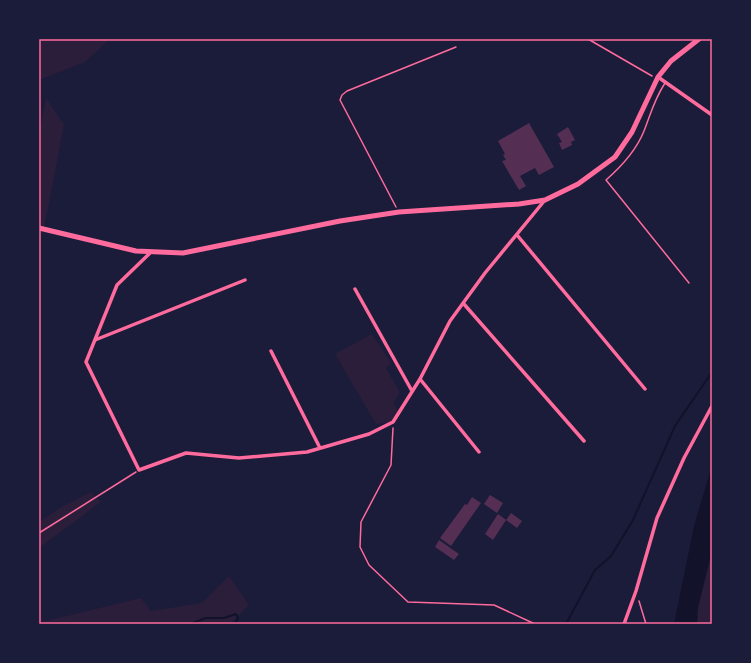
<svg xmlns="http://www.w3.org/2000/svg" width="751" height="663" viewBox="0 0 751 663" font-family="Jost,sans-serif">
	<rect width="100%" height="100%" fill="#1b1b3a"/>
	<path fill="#2a1e3b" d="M47 39H110L85 62 39 80V43Z
		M46 98 64 125 44 229 39 228V135Z
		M372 334 391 363 386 368 400 392 394 403 398 413 393 422 376 424 335 354Z
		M91 492 101 502 39 548V522L63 506Z
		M712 551V624H697L698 607Z
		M229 576 249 605 230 624H39V619L42 622 141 598 151 611 202 603Z"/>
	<path fill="#12122b" d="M712 465V551L698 607 697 624H674L694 526Z"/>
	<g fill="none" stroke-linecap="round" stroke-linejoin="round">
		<path stroke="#12122b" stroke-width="2" d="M190 624 206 618H224L236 614 238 618 235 624
			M566 624 595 570 611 556 633 520 675 426 712 372"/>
	</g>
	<path fill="#542f53" d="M529 123 554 167 539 175 535 168 520 176 526 186 519 190 502 161 506 160 503 155 505 154 498 141Z
		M568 127 575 140 571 142 572 145 562 150 559 143 562 142 557 134Z
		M490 495 503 503 497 513 484 504Z
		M472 497 481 503 451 546 440 538 465 504 467 505Z
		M511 513 522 521 517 528 506 520Z
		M498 514 506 520 493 540 485 534Z
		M439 540 459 554 454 560 435 547Z"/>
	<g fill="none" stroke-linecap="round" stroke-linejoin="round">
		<path stroke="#ff6b9d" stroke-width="1.5" d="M588 39 652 76
			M396 207 340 100 342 95 347 91 456 47
			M393 428 391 465 361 522 360 547 369 565 408 602 494 605 535 624
			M39 533 136 472
			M639 601 646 624"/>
		<path stroke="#ff6b9d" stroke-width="1.5" d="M665 83C654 100 651 113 644 131 636 151 622 166 606 180L689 283"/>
		<path stroke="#ff6b9d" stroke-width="3.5" d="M658 77 712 115
			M517 235 645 389
			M150 253 117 285 86 362 139 470 186 453 239 458 307 452 369 434 393 422 420 379 450 321 485 273 545 200
			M355 289 412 391
			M463 303 584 441
			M95 340 245 280
			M271 351 320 448
			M420 379 479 452
			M624 624 636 591 657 518 684 458 712 406"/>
		<path stroke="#ff6b9d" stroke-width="5" d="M39 228 136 251 183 253 340 221 399 212 519 204 545 200 578 184 615 157 632 132 658 77 671 61 699 39"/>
	</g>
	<rect width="751" height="663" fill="none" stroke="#1b1b3a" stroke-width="80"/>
	<rect x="40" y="40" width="671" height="583" fill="none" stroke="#ff6b9d" stroke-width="1.5"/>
</svg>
